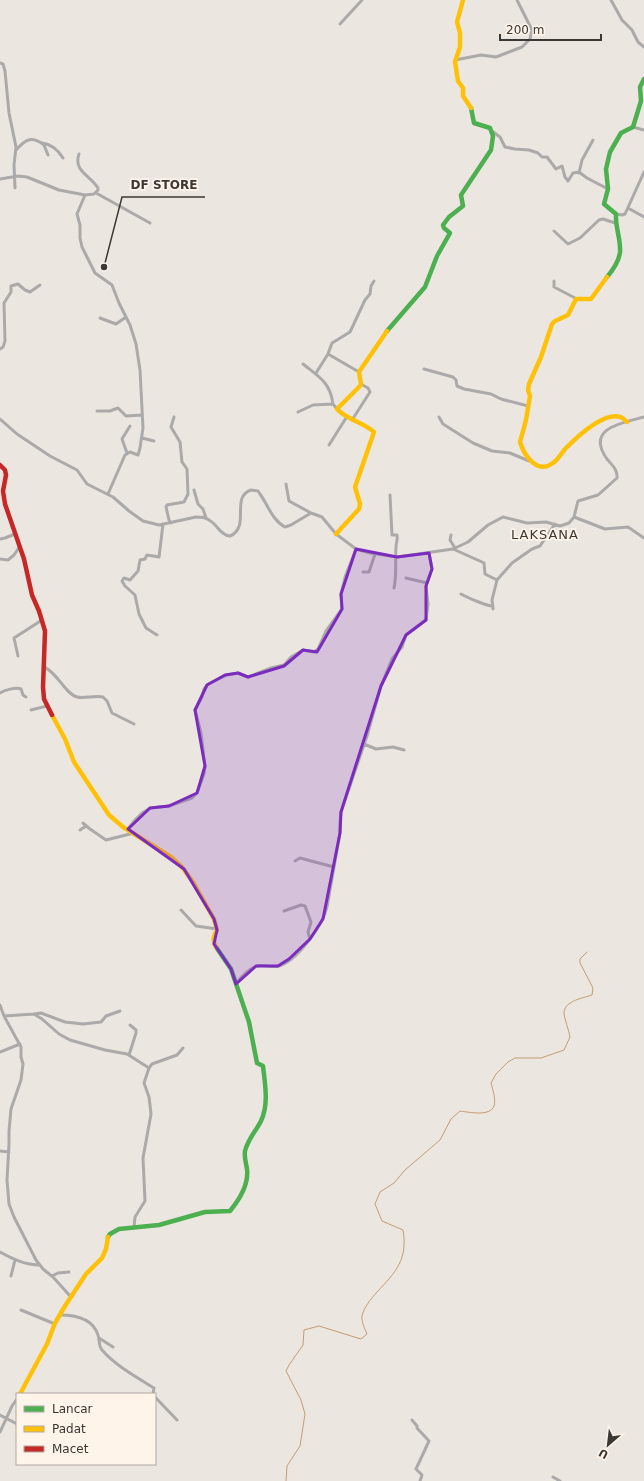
<svg xmlns="http://www.w3.org/2000/svg" width="644" height="1481" viewBox="0 0 644 1481" font-family="'DejaVu Sans',sans-serif">
	<rect width="100%" height="100%" fill="#ece6e1"/>
	<g fill="none" stroke-linecap="round" stroke-linejoin="round">
		<path stroke="#c39d74" stroke-width="1" d="M286 1481 287 1466 300 1446 305 1414 301 1400 286 1371 289 1365 303 1345 304 1330 319 1326 361 1339 367 1334C365 1329 361 1321 362 1316 364 1307 371 1299 377 1292 396 1272 408 1259 403 1230L382 1221 375 1204 380 1192 394 1183 405 1170 440 1140 451 1119 460 1111C468 1112 490 1117 494 1106 496 1100 493 1090 491 1083L496 1074 508 1062 515 1058H541L564 1050 570 1037C569 1031 564 1017 564 1013 564 1001 583 998 592 995L593 988 580 963V959L587 952"/>
		<path stroke="#abaaa8" stroke-width="3" d="M611 0 622 20 632 30 638 42 644 47
			M340 24 362 0
			M455 60 481 55 496 57 522 47 530 39 532 30 517 0
			M0 63 3 64 5 71 9 113 16 147 14 165 15 188
			M633 127 644 130
			M492 131 500 137 505 147 515 149 529 150 538 153 542 157H547L556 169 562 166 565 177 568 181 573 173 579 172 587 178 608 189
			M42 143C51 144 58 150 63 158
			M16 150C25 140 31 135 44 145L48 155
			M79 154C73 171 90 175 98 188V190L94 194 85 195
			M579 173 582 160 593 140
			M0 179 18 176 27 177 59 190 85 195 77 214 80 225V238L82 247 95 273 112 285 119 303 130 325 136 344 140 370 143 428 140 448 138 455 130 452 125 455 108 494
			M96 193 150 223
			M628 208 644 217
			M616 214 622 215 625 214 644 172
			M554 231 568 244 580 238 599 220 603 219 615 223
			M554 281V287L577 299
			M100 318 116 324 126 317
			M0 349 3 347 5 341 4 303 11 292V286L18 284 25 290 30 292 40 285
			M328 354 332 343 350 332 365 300 370 294 371 286 374 281
			M303 364C319 377 330 382 333 404
			M424 369 453 377 456 380 457 386 464 389 491 394 501 399 528 406
			M316 373 328 354 359 372
			M97 411H110L118 408 126 416 142 415
			M298 412 313 405 333 404 337 409
			M439 417 443 424 473 443 492 451 510 453 529 461
			M0 419 17 434 50 456 77 470 87 484 113 497 129 511 143 521 159 525 196 517C201 517 206 517 209 520 217 524 221 536 230 536 251 527 230 497 251 490L258 491 260 494C268 505 272 520 285 527L291 525 311 513
			M352 420 370 392 368 388 361 384
			M142 438 154 441
			M329 445 346 418
			M127 453 122 439 130 426
			M286 484 289 501 311 513 322 517 336 534 356 549 370 553 397 557 453 549 468 542 488 525 503 517 527 523 546 522 560 526 569 523 574 517 605 529 628 527 644 538
			M194 490 198 504 203 509 206 518
			M390 495 392 535H397C398 539 396 543 396 547 395 561 397 574 394 588
			M574 517 578 501 598 495 617 478C618 470 612 465 607 459 585 428 622 423 644 417
			M171 523 169 520 166 507 167 505 184 502 188 494 187 469 182 462 180 442 171 427 174 417
			M451 535 450 540 455 548
			M0 539 5 538 15 534
			M453 549 482 562 484 563 485 574 497 580
			M0 559 8 560 14 555 20 546
			M363 572H369L375 554
			M406 578 427 583
			M461 594C466 597 489 607 493 606
			M493 609 492 600 497 580 512 563 532 549 540 546 555 524
			M157 635 146 628 139 614 135 595 125 586 122 581 124 578 130 580 138 571 140 560 145 559 147 555 159 557 163 524
			M18 656 14 638 42 620
			M44 667C58 673 65 694 77 697 85 699 94 695 103 697L107 701 112 713 134 724
			M0 693C5 690 15 687 21 689L23 695 26 697
			M31 710 47 706
			M364 744 376 749 393 747 404 750
			M83 823 90 829 106 840 134 833
			M128 829 135 820 142 813 150 808 169 806 192 798 197 793 204 774 205 766 201 733 195 710 202 697 204 689 208 684 227 675 238 673 248 677 271 668 284 665 291 657 303 650 314 652 318 649 326 631 342 609 341 594 345 577 356 549
			M80 830 86 826
			M295 861 300 858 334 867
			M181 910 196 926 217 929
			M284 911 301 905 305 906 311 922 308 932 310 939
			M236 984C241 977 248 969 257 966 264 964 271 968 279 966 297 961 323 925 327 907L340 833V822L341 812 367 736 381 686 392 659 402 647 406 635 426 620 428 604 426 586 432 569 429 553
			M0 1005 4 1016 34 1014 42 1019 59 1034 70 1040 105 1050 127 1054 149 1068 144 1083 149 1097 151 1114 143 1158 145 1201 135 1217 134 1227
			M34 1014 41 1013 65 1022 83 1024 101 1022 106 1016 120 1011
			M4 1016 21 1047V1057L23 1064 21 1080 11 1109 9 1131V1144L7 1180 9 1204 14 1217 36 1260 43 1269 53 1277 71 1297
			M0 1052 20 1044
			M129 1055 136 1033V1030L130 1025
			M149 1068 152 1064 177 1055 183 1048
			M0 1151 9 1152
			M0 1252C13 1259 25 1265 40 1265
			M11 1276 15 1260
			M52 1276 58 1273 69 1272
			M21 1310 55 1324
			M60 1315C76 1315 93 1319 98 1335 100 1340 98 1345 102 1350 116 1366 136 1377 154 1388L153 1394
			M99 1338 113 1347
			M155 1397 177 1420
			M0 1415 17 1424
			M412 1420 417 1426V1428L429 1441 416 1469 422 1475 420 1481
			M0 1432 12 1406 17 1399
			M553 1477 560 1481"/>
		<path stroke="#4caf50" stroke-width="4.5" d="M607 277C613 270 619 261 620 252 621 239 615 227 616 214L604 204 608 189 606 169 610 152 621 133 633 127 641 101 640 87 644 79
			M387 331 425 287 437 256 450 233 444 228 443 225 449 217 463 206 461 195 491 150 493 136 490 128 474 123 471 108
			M108 1237 110 1234 119 1229 159 1225 205 1212 230 1211C240 1199 249 1185 247 1169 246 1163 244 1157 245 1151 248 1139 256 1131 261 1121 269 1104 265 1084 263 1066L257 1063 249 1022 231 969 216 947"/>
		<path stroke="#ffc107" stroke-width="4.5" d="M463 0 457 22 460 33V47L455 62 458 81 463 88V96L471 108
			M607 277 591 299H576L568 315 555 321 552 324 541 357 529 384 528 390 530 396 526 420 520 442C524 455 537 475 553 463 558 460 561 454 565 449 576 438 603 412 620 417 622 417 625 420 627 422
			M336 534 359 509 360 504 355 487 374 432C363 422 347 420 337 409L360 386 361 384 359 372 387 331
			M52 715 65 739 74 762 109 815 123 827 171 857 182 867 193 882 214 919 217 930C213 936 212 941 216 947
			M20 1394 47 1344 55 1323 65 1306 86 1274 102 1258 106 1249 108 1237"/>
		<path stroke="#c62828" stroke-width="4.5" d="M0 465 5 470 6 475 3 491 5 504 24 559 32 595 39 611 45 631 43 687 44 699 52 715"/>
	</g>
	<path fill="#7b2cbf" fill-opacity="0.2" stroke="#7b2cbf" stroke-width="3" stroke-linejoin="round" d="M356 549 397 557 429 553 432 569 426 586V620L406 635 381 686 341 812 340 833 323 919 310 939 289 959 278 966H256L236 984 231 969 214 944 217 930 214 919 184 869 128 829 150 808 169 806 197 793 205 766 195 710 207 685 225 675 238 673 248 677 284 666 303 650 317 652 342 609 341 594Z"/>
	<g text-anchor="middle" stroke-width="3.5" stroke-linejoin="round" paint-order="stroke">
		<g font-size="13" letter-spacing="1" fill="#3b3733" stroke="#fef4ea">
			<text x="545" y="539">LAKSANA</text>
		</g>
	</g>
	<path fill="none" stroke="#3b3733" stroke-width="1.5" d="M104 267L122 197H205"/>
	<circle fill="#3b3733" stroke="#fef4ea" stroke-width="1.5" cx="104" cy="267" r="4"/>
	<g font-size="12" text-anchor="middle" font-weight="bold" fill="#3b3733" stroke="#fef4ea" stroke-width="3.5" stroke-linejoin="round" paint-order="stroke">
		<text x="164" y="189">DF STORE</text>
	</g>
	<rect x="16" y="1393" width="140" height="72" fill="#fef4ea" stroke="#b0a8a1"/>
	<rect x="24" y="1406" width="20" height="6" fill="#4caf50" stroke="#b0a8a1"/>
	<text x="52" y="1413" font-size="12" fill="#3b3733">Lancar</text>
	<rect x="24" y="1426" width="20" height="6" fill="#ffc107" stroke="#b0a8a1"/>
	<text x="52" y="1433" font-size="12" fill="#3b3733">Padat</text>
	<rect x="24" y="1446" width="20" height="6" fill="#c62828" stroke="#b0a8a1"/>
	<text x="52" y="1453" font-size="12" fill="#3b3733">Macet</text>
	<g transform="translate(608 1445) rotate(208)" stroke="#fef4ea" stroke-width="3" paint-order="stroke">
	<path d="M0-3L7 15L0 10L-7 15Z" fill="#3b3733"/>
	<text y="-6" font-size="11" font-weight="bold" text-anchor="middle" fill="#3b3733">U</text>
	</g>
	<path d="M500 34v6h101v-6" fill="none" stroke="#3b3733" stroke-width="2"/>
	<text x="506" y="34" font-size="12" fill="#3b3733" stroke="#fef4ea" stroke-width="3" paint-order="stroke">200 m</text>
</svg>
